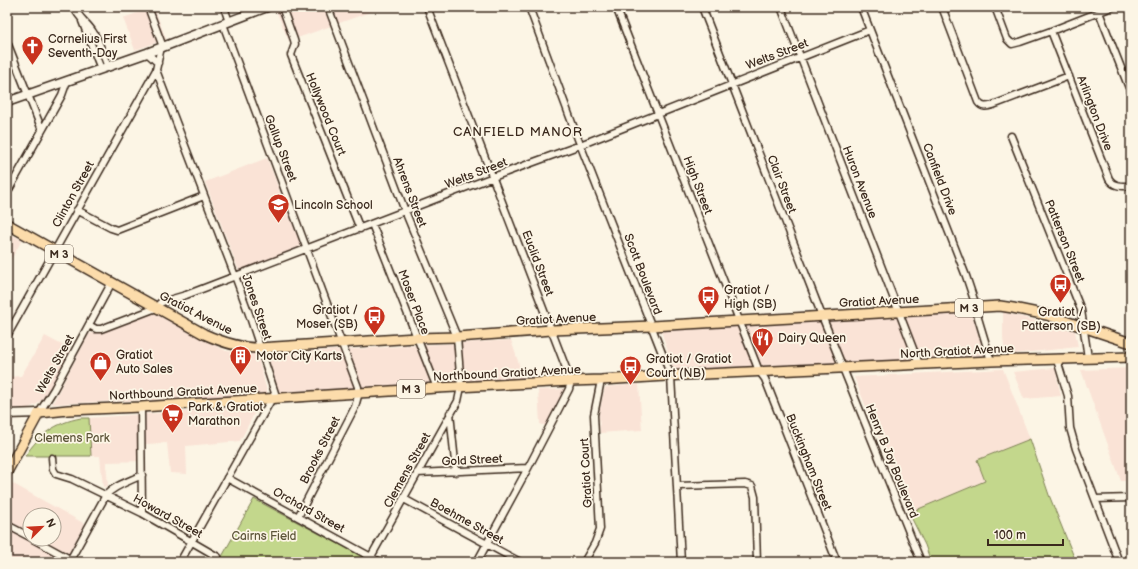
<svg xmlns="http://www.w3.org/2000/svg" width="1138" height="569" viewBox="0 0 1138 569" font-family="'Balsamiq Sans',sans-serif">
	<rect width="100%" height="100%" fill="#fcf5e5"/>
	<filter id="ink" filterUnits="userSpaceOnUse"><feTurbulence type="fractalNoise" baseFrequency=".025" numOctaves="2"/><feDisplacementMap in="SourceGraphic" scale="8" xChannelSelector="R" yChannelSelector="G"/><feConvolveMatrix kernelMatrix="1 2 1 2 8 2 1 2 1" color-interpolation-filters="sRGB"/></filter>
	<g filter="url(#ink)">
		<path fill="#fae3d6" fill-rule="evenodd" d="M154 7 166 39 135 50 123 18Z
			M287 7H384L289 41 276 11Z
			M267 158 301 246 239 271 205 182Z
			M7 232 22 240 7 267Z
			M152 312 226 351 257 354 268 395 52 404 89 334Z
			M971 312 985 356 675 373 661 331Z
			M1003 312 1075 331 1078 347 1005 355 1003 338Z
			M45 336 71 350 46 396 37 404 29 408 7 409V377L21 376Z
			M511 340 524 379 279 392 267 354Z
			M1055 368 1061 396 1024 399 1013 372Z
			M1131 368V481H1121L1081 370Z
			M1003 369 1030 439 977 460 985 481 909 513 854 377Z
			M639 384 642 430 600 433 599 413 605 387Z
			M565 389 546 426 540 424 538 390Z
			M258 406 240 441 186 446 187 474 170 473 167 443 146 444V461L106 462 108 486 103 487 100 456H91L89 418Z
			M10 482 85 524 64 562H7V488ZM30 515H54V539H30Z"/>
		<path fill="#c3d78c" stroke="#7f8055" d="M81 418H89L91 456H25C40 434 55 423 81 418Z
			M1030 439 1049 495 1076 562H931L925 545 909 513 985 481 977 460Z
			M254 499 363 557 360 562H219Z"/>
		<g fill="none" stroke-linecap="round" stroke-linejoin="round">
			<defs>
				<path id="minor" d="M74 7C79 19 87 22 93 32 100 42 103 55 108 67
					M148 7 163 47
					M224 7 229 22
					M282 7 294 40 295 44 291 55 360 229
					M328 7 405 211 457 337 461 387 458 401 368 562
					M427 7 571 381 569 389 528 468 477 562
					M529 7 578 139 671 376 681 562
					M616 7 759 371 765 379 837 562
					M702 7 822 316 921 562
					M781 7 919 364
					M861 7 966 276 974 300 975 308 991 361
					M942 7 978 102C982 108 987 107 993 105L1069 76
					M995 7 1007 39 1012 44 1020 42 1051 31 1112 7
					M1099 12 1131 93
					M82 21 101 69
					M223 24 358 387V396L355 407 298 517
					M1051 31 1109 179C1114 187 1122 186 1131 186
					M7 42 42 130
					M147 53 158 63
					M156 70 235 276 249 314 275 393 180 562
					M1011 136 1081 310 1088 358
					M7 193 62 95 67 81
					M77 210 111 228 117 230 204 196
					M372 224 437 388
					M89 325 96 329H101L151 310 157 308 160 303 162 302 186 295 493 177 575 147 870 30
					M7 336 156 70 161 47
					M1057 360 1068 396 1070 428 1076 449 1119 562
					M141 407 142 513
					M39 413 54 389 112 282
					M450 413 456 472
					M52 458 53 469 56 474 72 479 142 513 218 557
					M417 473 528 468
					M227 478 380 562
					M677 486 745 484 752 486 755 497 757 562
					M404 499 520 562
					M1095 499 1131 498
					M7 525 30 537
					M33 539 75 562
					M69 562 106 495C115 485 130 481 142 475
					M584 562 595 543 600 529 594 415 601 380"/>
				<path id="secondary" d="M7 102 147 53 267 7
					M7 414 39 413"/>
				<path id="primary" d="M7 224 204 334C222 342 239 348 259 348L416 338 457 337 552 330 652 326 1000 306 1013 308 1047 315 1131 343
					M7 472 39 413 68 410 141 407 437 388 571 381 601 380 683 375 991 361 1131 357"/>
			</defs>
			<use href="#minor" stroke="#3b2a1e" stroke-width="9"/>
			<use href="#secondary" stroke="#3b2a1e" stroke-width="11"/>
			<use href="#primary" stroke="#3b2a1e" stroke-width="12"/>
			<use href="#minor" stroke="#fcf5e5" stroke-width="6"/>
			<use href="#secondary" stroke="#fcf5e5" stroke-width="8"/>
			<use href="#primary" stroke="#fcdcab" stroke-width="9"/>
		</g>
	</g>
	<defs>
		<symbol id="church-pin" viewBox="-11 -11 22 30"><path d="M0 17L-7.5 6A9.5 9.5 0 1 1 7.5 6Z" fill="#c8321e" stroke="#fcf5e5"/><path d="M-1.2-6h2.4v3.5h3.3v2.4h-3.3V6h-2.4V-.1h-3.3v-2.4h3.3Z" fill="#fff"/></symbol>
		<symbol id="school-pin" viewBox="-11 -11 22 30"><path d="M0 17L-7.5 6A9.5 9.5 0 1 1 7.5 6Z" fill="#c8321e" stroke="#fcf5e5"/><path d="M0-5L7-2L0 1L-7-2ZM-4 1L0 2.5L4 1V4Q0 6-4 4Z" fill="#fff"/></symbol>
		<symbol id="bus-pin" viewBox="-11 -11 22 30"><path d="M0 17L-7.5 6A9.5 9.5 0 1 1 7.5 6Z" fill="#c8321e" stroke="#fcf5e5"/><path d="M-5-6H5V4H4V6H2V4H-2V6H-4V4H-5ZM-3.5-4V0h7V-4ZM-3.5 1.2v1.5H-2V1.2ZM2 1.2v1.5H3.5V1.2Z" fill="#fff"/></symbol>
		<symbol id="restaurant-pin" viewBox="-11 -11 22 30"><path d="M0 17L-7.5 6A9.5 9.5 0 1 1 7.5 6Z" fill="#c8321e" stroke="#fcf5e5"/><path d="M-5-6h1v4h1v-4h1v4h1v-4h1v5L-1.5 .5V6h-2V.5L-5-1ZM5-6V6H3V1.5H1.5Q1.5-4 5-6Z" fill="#fff"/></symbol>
		<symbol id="building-pin" viewBox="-11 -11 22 30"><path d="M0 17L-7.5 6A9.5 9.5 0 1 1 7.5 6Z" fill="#c8321e" stroke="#fcf5e5"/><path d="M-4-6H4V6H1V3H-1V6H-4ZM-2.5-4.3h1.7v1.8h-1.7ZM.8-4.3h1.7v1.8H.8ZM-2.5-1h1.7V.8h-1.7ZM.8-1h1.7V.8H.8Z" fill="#fff"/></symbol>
		<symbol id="shop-pin" viewBox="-11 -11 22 30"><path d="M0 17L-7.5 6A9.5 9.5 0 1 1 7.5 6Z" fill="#c8321e" stroke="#fcf5e5"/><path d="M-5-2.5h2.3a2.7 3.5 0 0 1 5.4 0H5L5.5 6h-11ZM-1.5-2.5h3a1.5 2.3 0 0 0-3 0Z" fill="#fff"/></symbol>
		<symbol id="supermarket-pin" viewBox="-11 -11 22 30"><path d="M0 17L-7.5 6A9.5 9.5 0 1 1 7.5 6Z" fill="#c8321e" stroke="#fcf5e5"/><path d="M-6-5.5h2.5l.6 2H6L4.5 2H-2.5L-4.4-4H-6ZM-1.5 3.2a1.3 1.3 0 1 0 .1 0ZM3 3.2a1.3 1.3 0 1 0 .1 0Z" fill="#fff"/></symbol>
	</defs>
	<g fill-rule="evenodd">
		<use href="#church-pin" x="20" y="34" width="25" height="34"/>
		<use href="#school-pin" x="266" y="192" width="25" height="34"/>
		<use href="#bus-pin" x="1048" y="272" width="25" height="34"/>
		<use href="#bus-pin" x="696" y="284" width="25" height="34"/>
		<use href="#bus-pin" x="362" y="304" width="25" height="34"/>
		<use href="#restaurant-pin" x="750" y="326" width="25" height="34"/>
		<use href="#building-pin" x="228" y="344" width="25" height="34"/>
		<use href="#shop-pin" x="88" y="350" width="25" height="34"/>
		<use href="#bus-pin" x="618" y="354" width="25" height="34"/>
		<use href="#supermarket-pin" x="160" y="402" width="25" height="34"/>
	</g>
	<g text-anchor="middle" stroke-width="3.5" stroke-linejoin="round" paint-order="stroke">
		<g fill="#fcf5e5" stroke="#75675a" stroke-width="1">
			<rect x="45" y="245" width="28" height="18" rx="3"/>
			<rect x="955" y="299" width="28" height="18" rx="3"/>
			<rect x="397" y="380" width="28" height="18" rx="3"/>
		</g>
		<g font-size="11" font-weight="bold" fill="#3b2a1e">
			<text x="59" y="258">M 3</text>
			<text x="969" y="312">M 3</text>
			<text x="411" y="393">M 3</text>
		</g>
		<g font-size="12" fill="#3b2a1e" stroke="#fcf5e5" text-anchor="start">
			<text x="48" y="43">Cornelius First<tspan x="48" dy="14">Seventh-Day</tspan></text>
			<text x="294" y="209">Lincoln School</text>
			<text x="724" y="294">Gratiot /<tspan x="724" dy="14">High (SB)</tspan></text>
			<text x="358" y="314" text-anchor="end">Gratiot /<tspan x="358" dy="14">Moser (SB)</tspan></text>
			<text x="1061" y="316" text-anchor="middle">Gratiot /<tspan x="1061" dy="14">Patterson (SB)</tspan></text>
			<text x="778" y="342">Dairy Queen</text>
			<text x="116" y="359">Gratiot<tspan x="116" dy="14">Auto Sales</tspan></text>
			<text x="256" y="360">Motor City Karts</text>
			<text x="646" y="363">Gratiot / Gratiot<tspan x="646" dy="14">Court (NB)</tspan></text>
			<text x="188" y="411">Park &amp; Gratiot<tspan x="188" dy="14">Marathon</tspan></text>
		</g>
		<g font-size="12" fill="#3b2a1e" stroke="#fcf5e5">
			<text transform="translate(777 54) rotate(-21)" y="4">Welts Street</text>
			<text transform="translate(1095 113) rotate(69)" y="4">Arlington Drive</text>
			<text transform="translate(326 114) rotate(68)" y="4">Hollywood Court</text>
			<text transform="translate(281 148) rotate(69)" y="4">Gallup Street</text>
			<text transform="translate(476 173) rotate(-21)" y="4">Welts Street</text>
			<text transform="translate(940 179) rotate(69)" y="4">Canfield Drive</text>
			<text transform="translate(860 182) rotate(69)" y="4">Huron Avenue</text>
			<text transform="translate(782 184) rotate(69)" y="4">Clair Street</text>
			<text transform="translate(698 185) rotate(69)" y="4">High Street</text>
			<text transform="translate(410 192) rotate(69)" y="4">Ahrens Street</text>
			<text transform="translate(73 194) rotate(-61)" y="4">Clinton Street</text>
			<text transform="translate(1065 241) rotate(68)" y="4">Patterson Street</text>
			<text transform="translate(538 263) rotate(69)" y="4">Euclid Street</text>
			<text transform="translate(643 274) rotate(69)" y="4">Scott Boulevard</text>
			<text transform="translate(879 301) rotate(-3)" y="4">Gratiot Avenue</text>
			<text transform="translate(414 302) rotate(69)" y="4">Moser Place</text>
			<text transform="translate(257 307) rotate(71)" y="4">Jones Street</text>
			<text transform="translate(196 313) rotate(27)" y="4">Gratiot Avenue</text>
			<text transform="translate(556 319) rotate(-3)" y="4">Gratiot Avenue</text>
			<text transform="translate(957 351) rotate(-3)" y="4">North Gratiot Avenue</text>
			<text transform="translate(55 364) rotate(-61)" y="4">Welts Street</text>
			<text transform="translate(507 373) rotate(-3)" y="4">Northbound Gratiot Avenue</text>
			<text transform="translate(183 392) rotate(-3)" y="4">Northbound Gratiot Avenue</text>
			<text transform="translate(320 450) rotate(-63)" y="4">Brooks Street</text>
			<text transform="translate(472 460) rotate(-3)" y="4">Gold Street</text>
			<text transform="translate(892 461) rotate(68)" y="4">Henry B Joy Boulevard</text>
			<text transform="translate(809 462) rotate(68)" y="4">Buckingham Street</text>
			<text transform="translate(407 470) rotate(-61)" y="4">Clemens Street</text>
			<text transform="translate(586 473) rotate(-93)" y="4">Gratiot Court</text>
			<text transform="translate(309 510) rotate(29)" y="4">Orchard Street</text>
			<text transform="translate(168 516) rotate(29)" y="4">Howard Street</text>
			<text transform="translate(467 521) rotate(29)" y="4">Boehme Street</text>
		</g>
		<g font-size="12" fill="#5d553a" stroke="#fcf5e5">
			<text x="72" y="442">Clemens Park</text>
			<text x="264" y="540">Cairns Field</text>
		</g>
		<g font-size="13" letter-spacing="1" fill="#3b2a1e" stroke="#fcf5e5">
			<text x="518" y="136">CANFIELD MANOR</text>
		</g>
	</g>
	<rect width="1138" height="569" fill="none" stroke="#fcf5e5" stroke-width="24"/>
	<rect x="12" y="12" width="1114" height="545" fill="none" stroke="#3b2a1e" stroke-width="1.5" filter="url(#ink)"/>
	<g transform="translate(42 527) rotate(66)"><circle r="19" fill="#fcf5e5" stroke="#afa495"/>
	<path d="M0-3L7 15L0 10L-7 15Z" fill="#c8321e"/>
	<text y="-6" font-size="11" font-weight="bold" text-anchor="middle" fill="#3b2a1e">N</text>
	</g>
	<path d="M988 539v6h75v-6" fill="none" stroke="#3b2a1e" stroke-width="2"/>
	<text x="994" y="539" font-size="12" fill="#3b2a1e" stroke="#fcf5e5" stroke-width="3" paint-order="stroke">100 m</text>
</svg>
